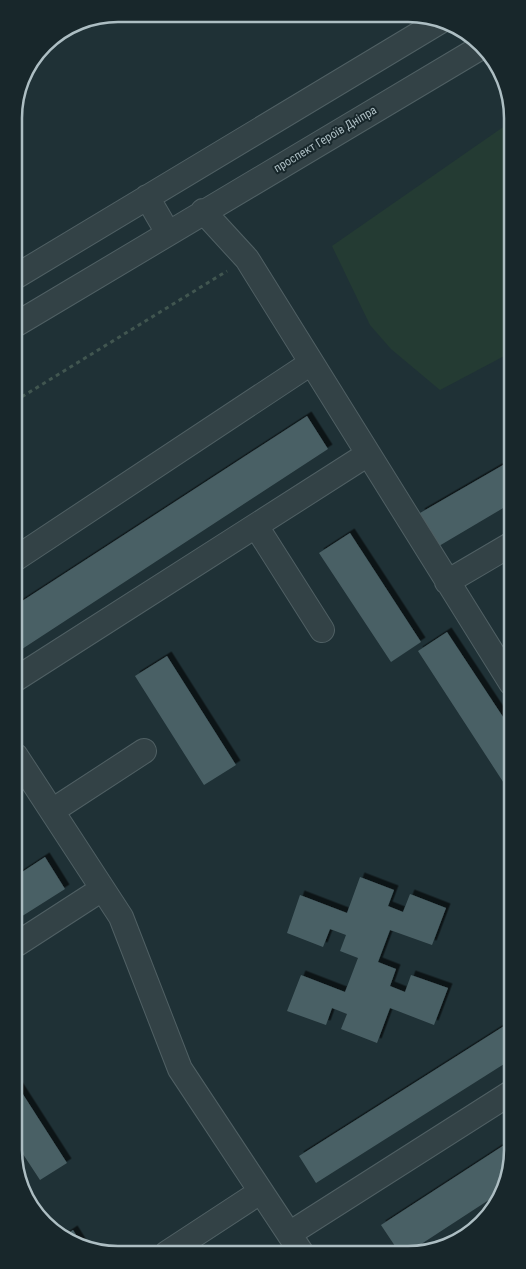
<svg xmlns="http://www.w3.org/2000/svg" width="526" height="1269" viewBox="0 0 526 1269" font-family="'Roboto Condensed',sans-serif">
	<defs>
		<filter id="shadow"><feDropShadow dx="4.5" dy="-4.5" stdDeviation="0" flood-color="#0009"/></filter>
	</defs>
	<rect width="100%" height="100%" fill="#1f3136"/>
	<path fill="#243b33" d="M509 123 510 353 440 390 391 349 370 325 332 246Z"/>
	<path fill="#4a6065" filter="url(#shadow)" d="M307 416 328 449 16 653V605Z
		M510 461V504L439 546 420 513Z
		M350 533 421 642 391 662 319 553Z
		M447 632 511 729V794L418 651Z
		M167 656 236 765 204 785 135 676Z
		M45 857 65 889 16 920V876Z
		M360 877 394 890 388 906 403 912 410 894 446 908 432 945 390 930 378 962 396 969 390 986 405 992 411 975 448 988 434 1025 390 1008 377 1043 341 1029 347 1014 332 1008 326 1025 287 1011 301 975 345 992 358 958 340 951 346 935 330 929 323 947 287 933 300 895 347 913Z
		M512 1021V1059L316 1183 299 1156Z
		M17 1085 67 1163 40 1180 17 1145Z
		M512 1140V1157L498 1194 409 1252H399L381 1225Z
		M73 1230 83 1246 64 1236Z"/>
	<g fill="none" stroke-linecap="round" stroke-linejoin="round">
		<defs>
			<path id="minor" d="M147 197 168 233
				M203 211 247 259 511 683
				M15 277 439 22
				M15 325 483 46
				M256 526 322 630
				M15 559 311 363
				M447 582 510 545
				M16 679 368 454
				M16 756 121 917 180 1069 301 1252
				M52 811 144 751
				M17 944 102 889
				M289 1234 512 1092
				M167 1253 260 1192"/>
		</defs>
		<use href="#minor" stroke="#506064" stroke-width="26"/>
		<path stroke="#415650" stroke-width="3" stroke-dasharray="4 4" stroke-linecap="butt" d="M15 401 227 271"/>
		<use href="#minor" stroke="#334246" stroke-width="24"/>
	</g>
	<g text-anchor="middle" stroke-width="4" stroke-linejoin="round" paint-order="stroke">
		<g font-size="12" fill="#adbec3" stroke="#18272b">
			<text transform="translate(325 139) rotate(-31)" y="4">проспект Героїв Дніпра</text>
		</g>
	</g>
	<path d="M0 0H526V1269H0ZM118 22H408A96 96 0 0 1 504 118V1150A96 96 0 0 1 408 1246H118A96 96 0 0 1 22 1150V118A96 96 0 0 1 118 22Z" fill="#18272b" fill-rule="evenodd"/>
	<path fill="none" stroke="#adbec3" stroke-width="2.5" d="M118 22H408A96 96 0 0 1 504 118V1150A96 96 0 0 1 408 1246H118A96 96 0 0 1 22 1150V118A96 96 0 0 1 118 22Z"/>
</svg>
